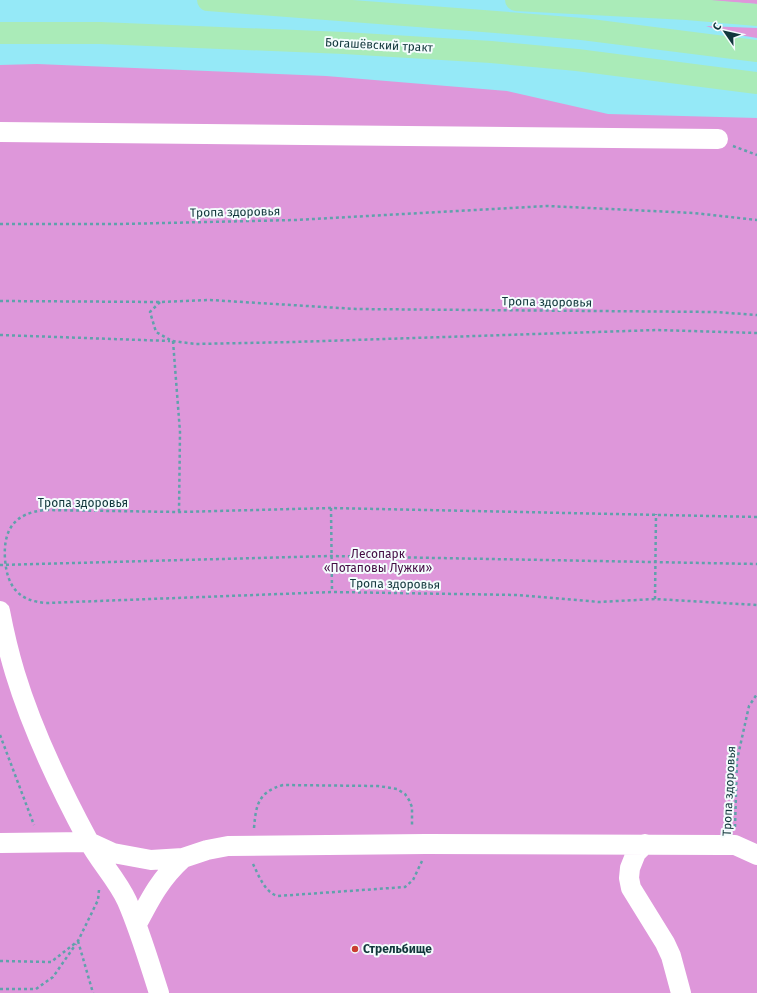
<svg xmlns="http://www.w3.org/2000/svg" width="757" height="993" viewBox="0 0 757 993" font-family="'Fira Sans',sans-serif">
	<rect width="100%" height="100%" fill="#95e9f7"/>
	<path fill="#de97da" d="M699 0H757V4Z
		M706 26 757 28V38L727 33Z
		M37 64 326 76 507 91 608 114 757 118V993H0V65Z"/>
	<g fill="none" stroke-linecap="round" stroke-linejoin="round">
		<path stroke="#60a1ab" stroke-width="2.5" stroke-dasharray="3 3" stroke-linecap="butt" d="M733 146 757 155
			M0 224H120L295 220 547 206 694 213 757 220
			M0 301 160 302 210 300 356 309 715 312 757 315
			M160 302 150 312 156 332 172 341 196 344 293 342 657 330 757 333
			M0 335 170 341
			M173 341 180 432 179 512
			M331 508 332 592
			M757 517 331 508 179 512 45 510C15 513 3 529 5 559 7 586 18 601 46 603L332 592 518 595 599 602 655 599 757 605
			M0 565 331 556 757 564
			M655 599 656 514
			M0 735 34 825
			M735 827 737 760 749 706 757 694
			M254 828C256 805 258 792 283 785L378 786 397 789 405 794 409 800 412 807V827
			M253 864C259 876 265 893 278 896L405 887 413 880 422 861
			M78 941 93 993
			M0 961 51 962 78 941 98 900 99 890
			M0 989H36L53 977 76 944"/>
		<path stroke="#fff" stroke-width="20" d="M0 132 718 139
			M0 611C4 632 9 653 15 673 32 729 60 788 88 840 99 861 117 879 127 901 140 931 149 962 159 993
			M0 843 89 842 113 853 151 860 183 858 207 850 228 846 426 844 723 845H735L757 855
			M645 844 636 853 630 868 629 878 631 888 665 943 671 956 681 993
			M137 924C151 897 161 878 183 858"/>
		<path stroke="#aaebb8" stroke-width="22" d="M208 0 496 22 582 29 757 51
			M516 0 687 9 757 15
			M0 33H100L344 43 491 52 577 60 757 83"/>
	</g>
	<circle fill="#ca3d31" stroke="#f4fcfd" stroke-width="1.5" cx="355" cy="949" r="4"/>
	<g text-anchor="middle" stroke-width="4" stroke-linejoin="round" paint-order="stroke">
		<g font-size="12" fill="#12373c" stroke="#f4fcfd">
			<text transform="translate(379 45) rotate(3)" y="4">Богашёвский тракт</text>
			<text transform="translate(235 212) rotate(-1)" y="4">Тропа здоровья</text>
			<text transform="translate(547 302) rotate(1)" y="4">Тропа здоровья</text>
			<text x="83" y="507">Тропа здоровья</text>
			<text transform="translate(395 584) rotate(1)" y="4">Тропа здоровья</text>
			<text transform="translate(729 791) rotate(-87)" y="4">Тропа здоровья</text>
		</g>
		<g font-size="12" fill="#440c43" stroke="#f4fcfd">
			<text x="378" y="558">Лесопарк<tspan x="378" dy="14">«Потаповы Лужки»</tspan></text>
		</g>
		<g font-size="12" font-weight="bold" fill="#12373c" stroke="#f4fcfd" text-anchor="start">
			<text x="363" y="953">Стрельбище</text>
		</g>
	</g>
	<g transform="translate(725 32) rotate(304)" stroke="#f4fcfd" stroke-width="3" paint-order="stroke">
	<path d="M0-3L7 15L0 10L-7 15Z" fill="#12373c"/>
	<text y="-6" font-size="11" font-weight="bold" text-anchor="middle" fill="#12373c">С</text>
	</g>
</svg>
